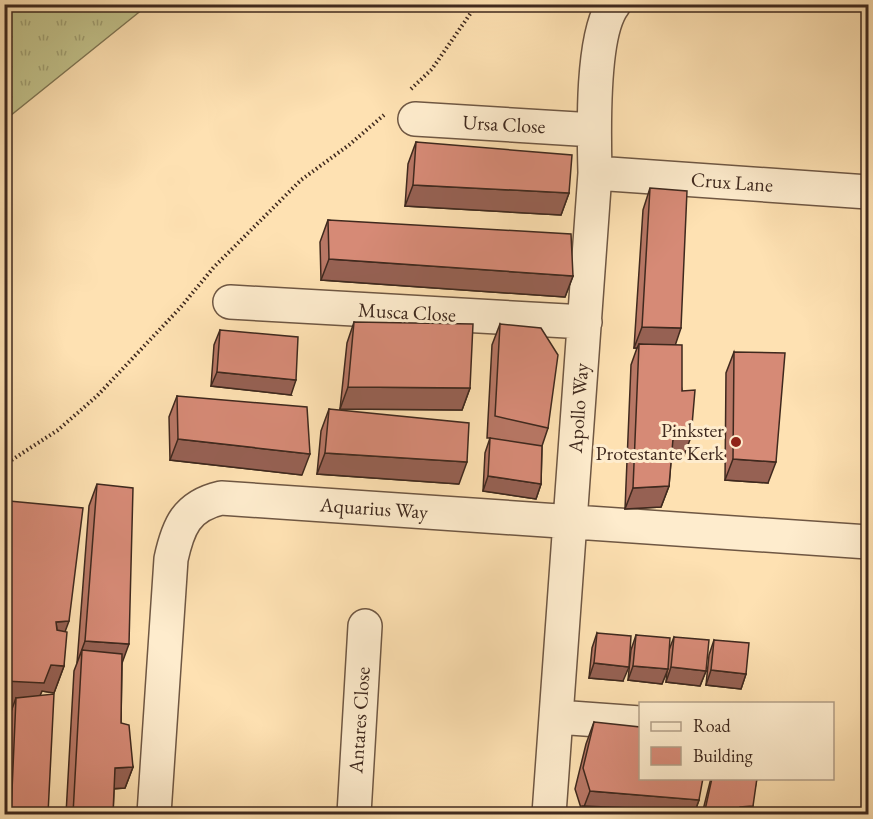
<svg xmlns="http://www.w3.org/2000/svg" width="873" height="819" viewBox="0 0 873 819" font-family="'EB Garamond',serif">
	<defs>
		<pattern id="grass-tufts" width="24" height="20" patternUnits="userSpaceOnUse" patternTransform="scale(1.5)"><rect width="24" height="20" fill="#c2c28b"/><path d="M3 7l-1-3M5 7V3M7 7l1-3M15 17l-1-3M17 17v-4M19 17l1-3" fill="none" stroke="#9f9e71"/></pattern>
	</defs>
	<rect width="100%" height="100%" fill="#fee1b2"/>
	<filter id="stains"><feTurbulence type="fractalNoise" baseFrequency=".00333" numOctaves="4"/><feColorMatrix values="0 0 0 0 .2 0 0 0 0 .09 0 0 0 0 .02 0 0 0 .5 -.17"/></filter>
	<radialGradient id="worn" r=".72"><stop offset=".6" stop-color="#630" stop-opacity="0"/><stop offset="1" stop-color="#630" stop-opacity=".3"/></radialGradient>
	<path fill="url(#grass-tufts)" stroke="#807654" stroke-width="1.5" d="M5 4H148V5L5 120Z"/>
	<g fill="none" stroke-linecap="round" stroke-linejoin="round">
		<defs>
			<path id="minor" d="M415 119 594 130
				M595 173 868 192
				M230 302 585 322
				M557 717 640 723
				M154 814 171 559C178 527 186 506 221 498L868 542
				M354 814 365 626
				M549 814 595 173C594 134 591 34 614 4"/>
		</defs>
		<use href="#minor" stroke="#6f5743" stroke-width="36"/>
		<path stroke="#3f291e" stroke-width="4" stroke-dasharray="1.5 3" stroke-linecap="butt" d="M411 89 432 69 477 4
			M4 465 58 430 97 396 180 308 214 267 301 180 349 145 384 115"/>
		<use href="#minor" stroke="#feeccd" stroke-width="33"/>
	</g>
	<path fill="#b87765" stroke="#3f291e" stroke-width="1.5" d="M416 142 569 193 561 215 405 206 408 164Z
		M650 188 682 391 683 458 671 460 669 486 661 507 625 509 631 365 637 348H634L643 210Z
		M328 220 573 276 565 297 321 280 320 242Z
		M354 322 470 388 462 410 340 409 347 343Z
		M500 324 548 428 542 446 541 484 536 499 483 491 485 453 490 438H487L492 345Z
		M220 330 291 395 211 386 214 345Z
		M734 352 768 483 725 480 726 373Z
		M177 396 302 475 170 460 169 417Z
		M329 409 459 484 317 474 321 431Z
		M97 484 122 664 121 723 133 767 125 788 114 789 113 814H66L74 671 77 663 89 506Z
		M9 501 65 632 64 666 54 693 42 691 40 695 48 814H4L9 719 12 709 4 708V514Z
		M597 633 623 681 589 678 592 648Z
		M636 635 669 650 674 637 706 671 700 686 666 682 667 671 662 684 628 680 631 650Z
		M714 640 746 674 741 689 706 685 709 655Z
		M594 722 699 800 694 814H579L581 808 575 789 586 744Z
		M711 778H757L750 814H702Z"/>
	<path fill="#966153" stroke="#3f291e" stroke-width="1.5" d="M413 185 569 193 561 215 405 206Z
		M329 259 573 276 565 297 321 280Z
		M642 327 681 328 674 349 639 344 637 348H634Z
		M217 372 296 380 291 395 211 386Z
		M348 387 470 388 462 410 340 409Z
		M691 437 683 458 666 461 673 439Z
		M178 439 310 454 302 475 170 460Z
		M325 453 467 462 459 484 317 474Z
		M733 459 776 462 768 483 725 480Z
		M488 476 541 484 536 499 483 491Z
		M669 486 661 507 625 509 633 488Z
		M69 621 59 648 56 622Z
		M85 641 129 644 121 666 82 650 77 663Z
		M594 663 629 667 623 681 589 678Z
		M51 665 64 666 54 693 42 691 34 710 16 698 12 709 4 708V681Z
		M633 666 668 669 662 684 628 680Z
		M671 667 706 671 700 686 666 682Z
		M711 670 746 674 741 689 706 685Z
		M133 767 125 788 107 789 115 768Z
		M590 791 699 800 694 814H612L582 812Z
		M753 806 750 814H737L740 807Z"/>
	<path fill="#d68a76" stroke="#3f291e" stroke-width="1.5" d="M416 142 572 155 569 193 413 185Z
		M650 188 687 191 681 328 642 327Z
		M328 220 571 234 573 276 329 259Z
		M354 322 473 324 470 388 348 387Z
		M500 324 541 328 558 355 548 428 495 416Z
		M220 330 298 337 296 380 217 372Z
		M639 344 682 345V391L695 390 691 437 673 439 669 486 633 488Z
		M734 352 785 353 776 462 733 459Z
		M177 396 307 407 310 454 178 439Z
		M329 409 469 423 467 462 325 453Z
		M490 438 542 446 541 484 488 476Z
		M97 484 133 488 129 644 85 641Z
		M9 501 83 508 69 621 56 622 57 630 67 632 64 666 51 665 44 683 4 681V536Z
		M597 633 631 636 629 667 594 663Z
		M636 635 670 638 668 669 633 666Z
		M674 637 709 640 706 671 671 667Z
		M714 640 749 643 746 674 711 670Z
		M82 650 122 654 121 723 129 725 133 767 115 768 113 814H73Z
		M54 694 48 814H11L16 698Z
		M594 722 640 727V778H703L699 800 590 791 583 768Z
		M712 778H757L753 806 740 807 739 814H729L705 810Z
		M582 806 655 809V814H582Z"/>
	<circle fill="#8f2418" stroke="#feeccd" stroke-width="2" cx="736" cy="442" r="6"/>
	<g text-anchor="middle" stroke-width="6" stroke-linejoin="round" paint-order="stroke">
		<g font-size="20" fill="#3f291e" stroke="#feeccd">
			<text transform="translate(504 124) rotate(3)" y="7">Ursa Close</text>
			<text transform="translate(732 182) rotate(4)" y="7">Crux Lane</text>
			<text transform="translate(407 312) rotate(3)" y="7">Musca Close</text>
			<text transform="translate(578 408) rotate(-86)" y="7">Apollo Way</text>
			<text transform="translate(374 508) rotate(4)" y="7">Aquarius Way</text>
			<text transform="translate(359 720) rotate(-86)" y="7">Antares Close</text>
		</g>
		<g font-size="20" fill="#3f291e" stroke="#feeccd" text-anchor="end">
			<text x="724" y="437">Pinkster<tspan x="724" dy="23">Protestante Kerk</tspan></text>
		</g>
	</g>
	<rect width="873" height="819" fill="none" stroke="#fee1b2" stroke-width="24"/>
	<rect x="6" y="6" width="861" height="807" fill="none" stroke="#3f291e" stroke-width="3"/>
	<rect x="12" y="12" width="849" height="795" fill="none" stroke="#3f291e" stroke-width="1.5"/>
	<rect x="639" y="702" width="195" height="78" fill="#feeccd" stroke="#b29e87" stroke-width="1.5"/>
	<rect x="651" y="722" width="30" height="9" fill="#feeccd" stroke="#b29e87" stroke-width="1.5"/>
	<text x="693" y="732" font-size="18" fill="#3f291e">Road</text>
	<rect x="651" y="747" width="30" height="18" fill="#d68a76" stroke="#b29e87" stroke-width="1.5"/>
	<text x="693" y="762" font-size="18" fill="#3f291e">Building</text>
	<rect width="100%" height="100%" filter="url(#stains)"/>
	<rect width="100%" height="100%" fill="url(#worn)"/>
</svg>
